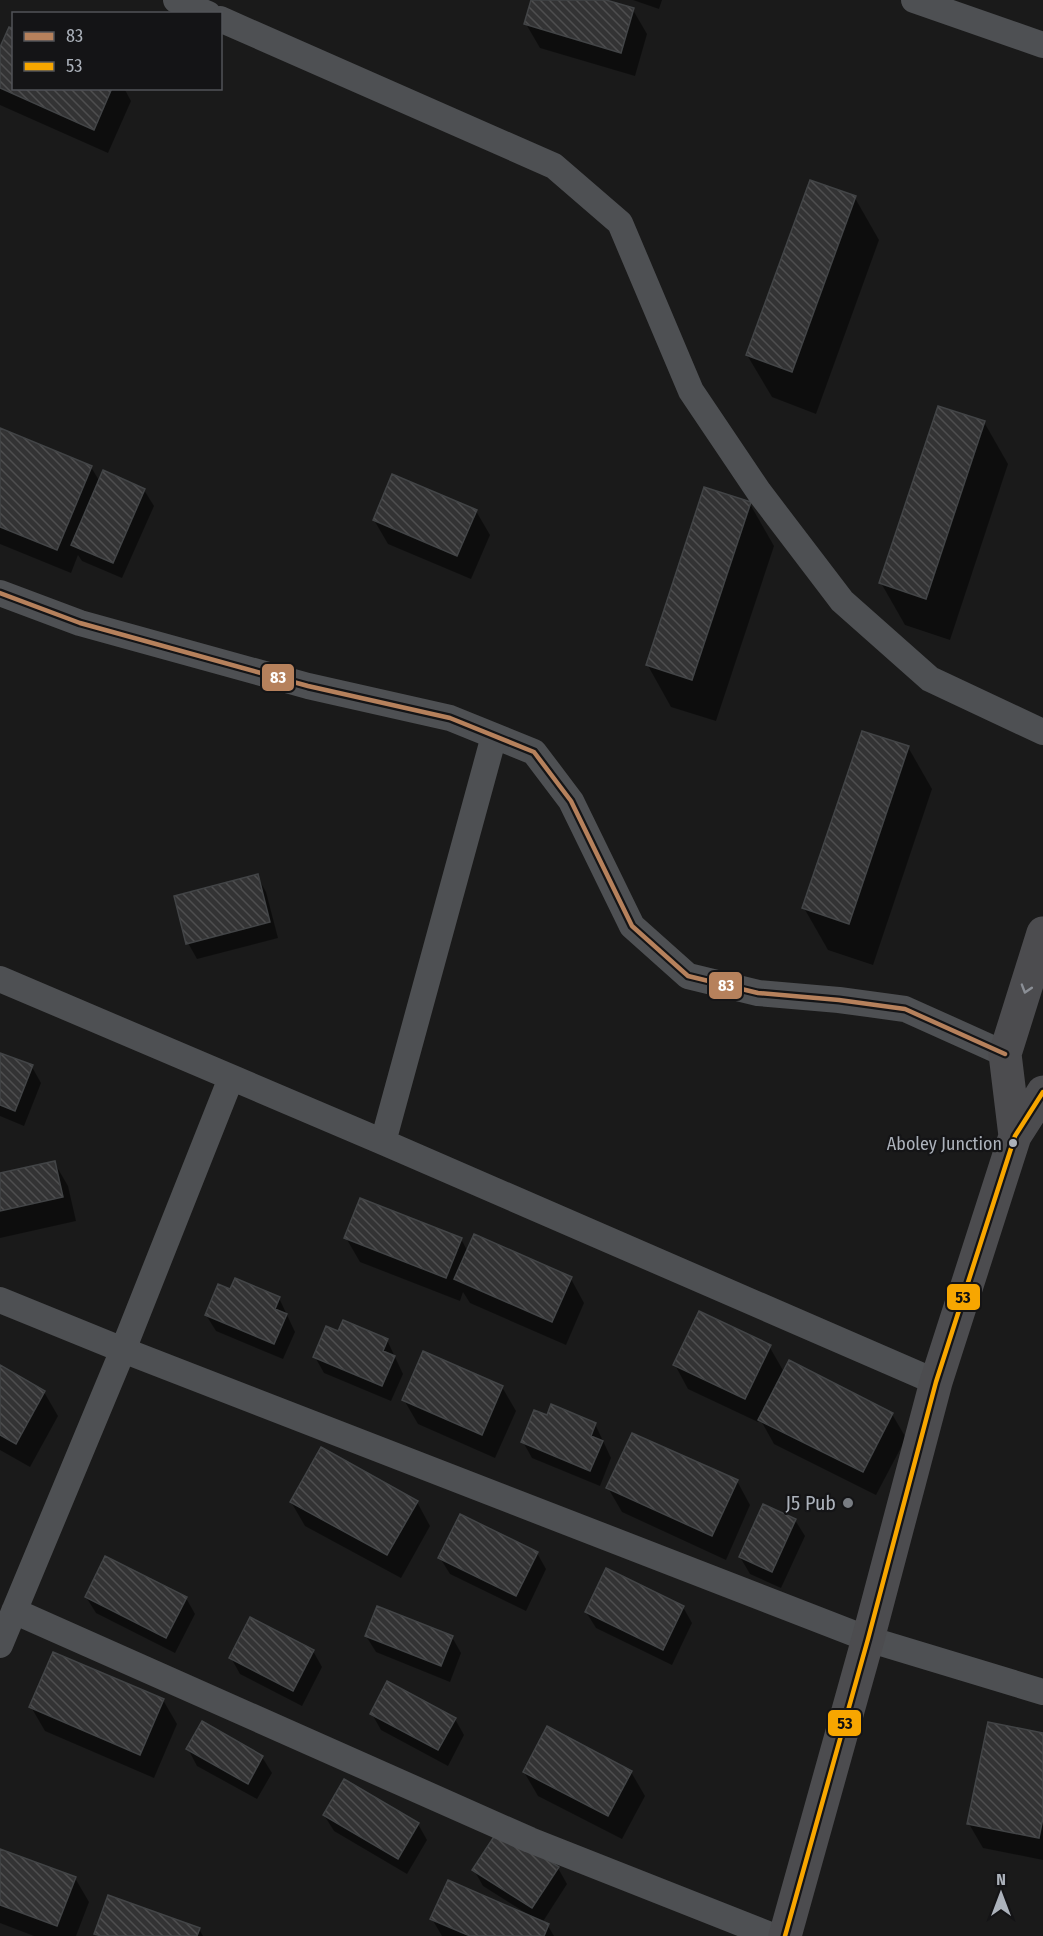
<svg xmlns="http://www.w3.org/2000/svg" width="1043" height="1936" viewBox="0 0 1043 1936" font-family="'Fira Sans Condensed',sans-serif">
	<defs>
		<pattern id="building-back-hatch" width="6" height="6" patternUnits="userSpaceOnUse" patternTransform="scale(1.5)"><rect width="6" height="6" fill="#333334"/><path d="M-1 5l2 2M0 0l6 6M5-1l2 2" fill="none" stroke="#4e4e4f"/></pattern>
	</defs>
	<rect width="100%" height="100%" fill="#1a1a1a"/>
	<path fill="#0007" d="M533 0H601L633 10 647 34 635 76 540 48 526 24Z
		M633 0H662L659 9Z
		M0 51 14 88H124L131 101 108 153 0 105Z
		M855 198 879 240 816 414 772 397 747 355Z
		M984 422 1008 464 950 640 905 625 881 583Z
		M0 430 91 467 100 482 144 490 154 506 122 578 82 561 78 555 71 573 0 544Z
		M750 504 774 546 716 721 671 707 647 664Z
		M476 511 490 535 471 579 388 544 374 520Z
		M908 747 932 789 873 965 828 950 804 908Z
		M257 876 266 892 278 938 197 959 188 943Z
		M0 1054 32 1067 41 1083 24 1126 0 1116Z
		M54 1162 68 1186 76 1221 0 1238V1175Z
		M346 1238 461 1239 468 1252 571 1279 584 1303 566 1345 470 1303 463 1292 460 1301 360 1262Z
		M231 1291 279 1298 295 1332 283 1359 216 1331 206 1315Z
		M339 1333 387 1340 403 1374 391 1401 324 1373 315 1357Z
		M769 1346 784 1372 892 1414 906 1438 876 1495 774 1444 760 1419 758 1422 688 1389 675 1365Z
		M0 1367 44 1392 58 1416 30 1467 0 1450Z
		M502 1387 516 1411 495 1458 418 1424 404 1400Z
		M548 1417 595 1424 611 1458 600 1486 532 1458 523 1442Z
		M737 1481 750 1505 726 1560 622 1512 608 1488Z
		M291 1502H417L430 1526 401 1578 305 1526Z
		M795 1520 805 1536 781 1588 750 1574 740 1557Z
		M537 1553 546 1569 526 1611 450 1574 440 1558Z
		M86 1597 186 1598 195 1614 175 1653 96 1613Z
		M683 1607 692 1623 672 1665 596 1628 586 1612Z
		M366 1636 452 1637 461 1653 450 1682 376 1652Z
		M313 1651 322 1667 302 1706 240 1674 231 1658Z
		M163 1700 177 1724 154 1778 45 1731 31 1707Z
		M372 1714 455 1719 464 1735 448 1766 381 1730Z
		M1043 1734V1860L983 1848 969 1824Z
		M188 1749 262 1757 272 1773 257 1799 197 1766Z
		M524 1772H631L645 1796 622 1839 538 1796Z
		M324 1815 418 1824 427 1840 407 1874 334 1831Z
		M0 1850 75 1878 89 1902 76 1936H34L0 1923Z
		M558 1868 567 1884 542 1923 548 1926 554 1936H442L432 1919 528 1917 529 1915 483 1886 474 1870Z
		M199 1929 203 1936H97L96 1934Z"/>
	<path fill="url(#building-back-hatch)" stroke="#424446" stroke-width="1.5" d="M531 0H606L634 8 621 53 524 24Z
		M9 27 14 29V88H112L94 130 0 88V47Z
		M810 180 856 196 792 372 746 355Z
		M938 406 985 421 926 599 879 583Z
		M0 428 92 466 57 550 0 527Z
		M103 470 145 489 113 563 71 545Z
		M392 474 477 510 457 556 373 520Z
		M704 487 751 502 692 680 646 665Z
		M862 731 909 746 849 924 802 908Z
		M258 874 270 922 186 944 174 896Z
		M0 1053 33 1065 15 1111 0 1105Z
		M55 1161 63 1197 0 1211V1173Z
		M360 1198 462 1238 446 1278 344 1238Z
		M474 1234 572 1277 552 1322 454 1279Z
		M235 1278 280 1297 275 1309 287 1314 274 1344 205 1315 218 1284 230 1289Z
		M699 1311 771 1345 745 1399 673 1365Z
		M343 1320 388 1339 383 1351 395 1356 382 1386 313 1357 326 1326 338 1331Z
		M423 1351 503 1386 482 1435 402 1400Z
		M789 1360 893 1413 863 1472 758 1420Z
		M0 1365 45 1391 16 1444 0 1435Z
		M551 1404 596 1423 591 1436 603 1441 590 1471 521 1442 534 1410 547 1415Z
		M632 1433 738 1480 712 1536 606 1488Z
		M321 1447 418 1501 387 1555 290 1502Z
		M763 1504 796 1519 772 1572 739 1557Z
		M460 1514 538 1552 516 1596 438 1558Z
		M105 1556 187 1597 166 1638 85 1597Z
		M606 1568 684 1606 663 1650 585 1612Z
		M377 1606 453 1636 441 1666 365 1636Z
		M250 1617 314 1650 293 1691 229 1658Z
		M53 1652 164 1699 140 1755 29 1707Z
		M387 1681 456 1718 438 1750 370 1714Z
		M202 1721 263 1756 248 1784 186 1749Z
		M988 1722 1043 1733V1818L1039 1838 967 1824Z
		M547 1726 632 1771 608 1816 523 1772Z
		M344 1779 419 1823 398 1859 323 1815Z
		M499 1829 559 1867 532 1908 472 1870Z
		M0 1849 76 1877 57 1926 0 1905Z
		M448 1880 549 1924 544 1936H470L430 1919Z
		M108 1895 200 1928 197 1936H101L94 1934Z"/>
	<g fill="none" stroke-linecap="round" stroke-linejoin="round">
		<path stroke="#4e5053" stroke-width="26" d="M176 0 208 14
			M914 0 1043 45
			M220 19 554 166 620 223 691 391 759 492 842 601 930 679 1043 732
			M0 593 80 623 308 686 450 718 534 752 571 801 632 926 688 976 758 993 839 1000 905 1009 1005 1054
			M0 979 383 1142 936 1382
			M383 1142 494 736
			M0 1300 123 1350 868 1639 1043 1692
			M14 1611 530 1840 773 1936
			M0 1645 123 1350 231 1078"/>
		<path stroke="#4c4c4f" stroke-width="33" d="M1015 1136 1005 1054 1043 933
			M785 1936 868 1639 936 1382 1015 1136 1043 1092"/>
		<defs>
			<path id="bus-1" d="M0 593 80 623 308 686 450 718 534 752 571 801 632 926 688 976 758 993 839 1000 905 1009 1005 1054"/>
			<path id="bus-2" d="M785 1936 868 1639 936 1382 1015 1136 1043 1092"/>
		</defs>
		<use href="#bus-1" stroke="#141416" stroke-width="9"/>
		<use href="#bus-2" stroke="#141416" stroke-width="9"/>
		<use href="#bus-1" stroke="#b6815c" stroke-width="4.5"/>
		<use href="#bus-2" stroke="#f7a600" stroke-width="4.5"/>
	</g>
	<defs><path id="oneway-chevron" d="M-2-3.5L2.5 0L-2 3.5" fill="none" stroke-width="1.6" stroke-linecap="round" stroke-linejoin="round" transform="scale(1.5)"/></defs>
	<use stroke="#8a8e95" href="#oneway-chevron" transform="translate(1026 989) rotate(107)"/>
	<circle fill="#acb2bb" stroke="#141416" stroke-width="2" cx="1013" cy="1143" r="5"/>
	<circle fill="#797d83" stroke="#141416" stroke-width="2" cx="848" cy="1503" r="6"/>
	<g text-anchor="middle" stroke-width="4.5" stroke-linejoin="round" paint-order="stroke">
		<g font-size="18" fill="#acb2bb" stroke="#141416" text-anchor="end">
			<text x="1002" y="1150">Aboley Junction</text>
		</g>
		<g font-size="20" fill="#acb2bb" stroke="#141416" text-anchor="end">
			<text x="836" y="1510">J5 Pub</text>
		</g>
	</g>
	<g stroke="#141416" stroke-width="2">
		<rect x="261" y="663" width="34" height="29" rx="6" fill="#b6815c"/>
		<rect x="708" y="971" width="35" height="29" rx="6" fill="#b6815c"/>
		<rect x="946" y="1283" width="35" height="28" rx="6" fill="#f7a600"/>
		<rect x="827" y="1709" width="35" height="28" rx="6" fill="#f7a600"/>
	</g>
	<g font-size="16" text-anchor="middle" font-weight="bold" fill="#fff">
		<text x="278" y="683">83</text>
		<text x="726" y="991">83</text>
	</g>
	<g font-size="16" text-anchor="middle" font-weight="bold" fill="#111">
		<text x="963" y="1303">53</text>
		<text x="845" y="1729">53</text>
	</g>
	<rect x="12" y="12" width="210" height="78" fill="#141416" stroke="#515358" stroke-width="1.5"/>
	<rect x="24" y="32" width="30" height="9" fill="#b6815c" stroke="#515358" stroke-width="1.5"/>
	<text x="66" y="42" font-size="18" fill="#acb2bb">83</text>
	<rect x="24" y="62" width="30" height="9" fill="#f7a600" stroke="#515358" stroke-width="1.5"/>
	<text x="66" y="72" font-size="18" fill="#acb2bb">53</text>
	<g transform="translate(1001 1894)" stroke="#141416" stroke-width="4.5" paint-order="stroke">
	<path d="M0-4.5L10 22L0 15L-10 22Z" fill="#acb2bb"/>
	<text y="-9" font-size="16" font-weight="bold" text-anchor="middle" fill="#acb2bb">N</text>
	</g>
</svg>
